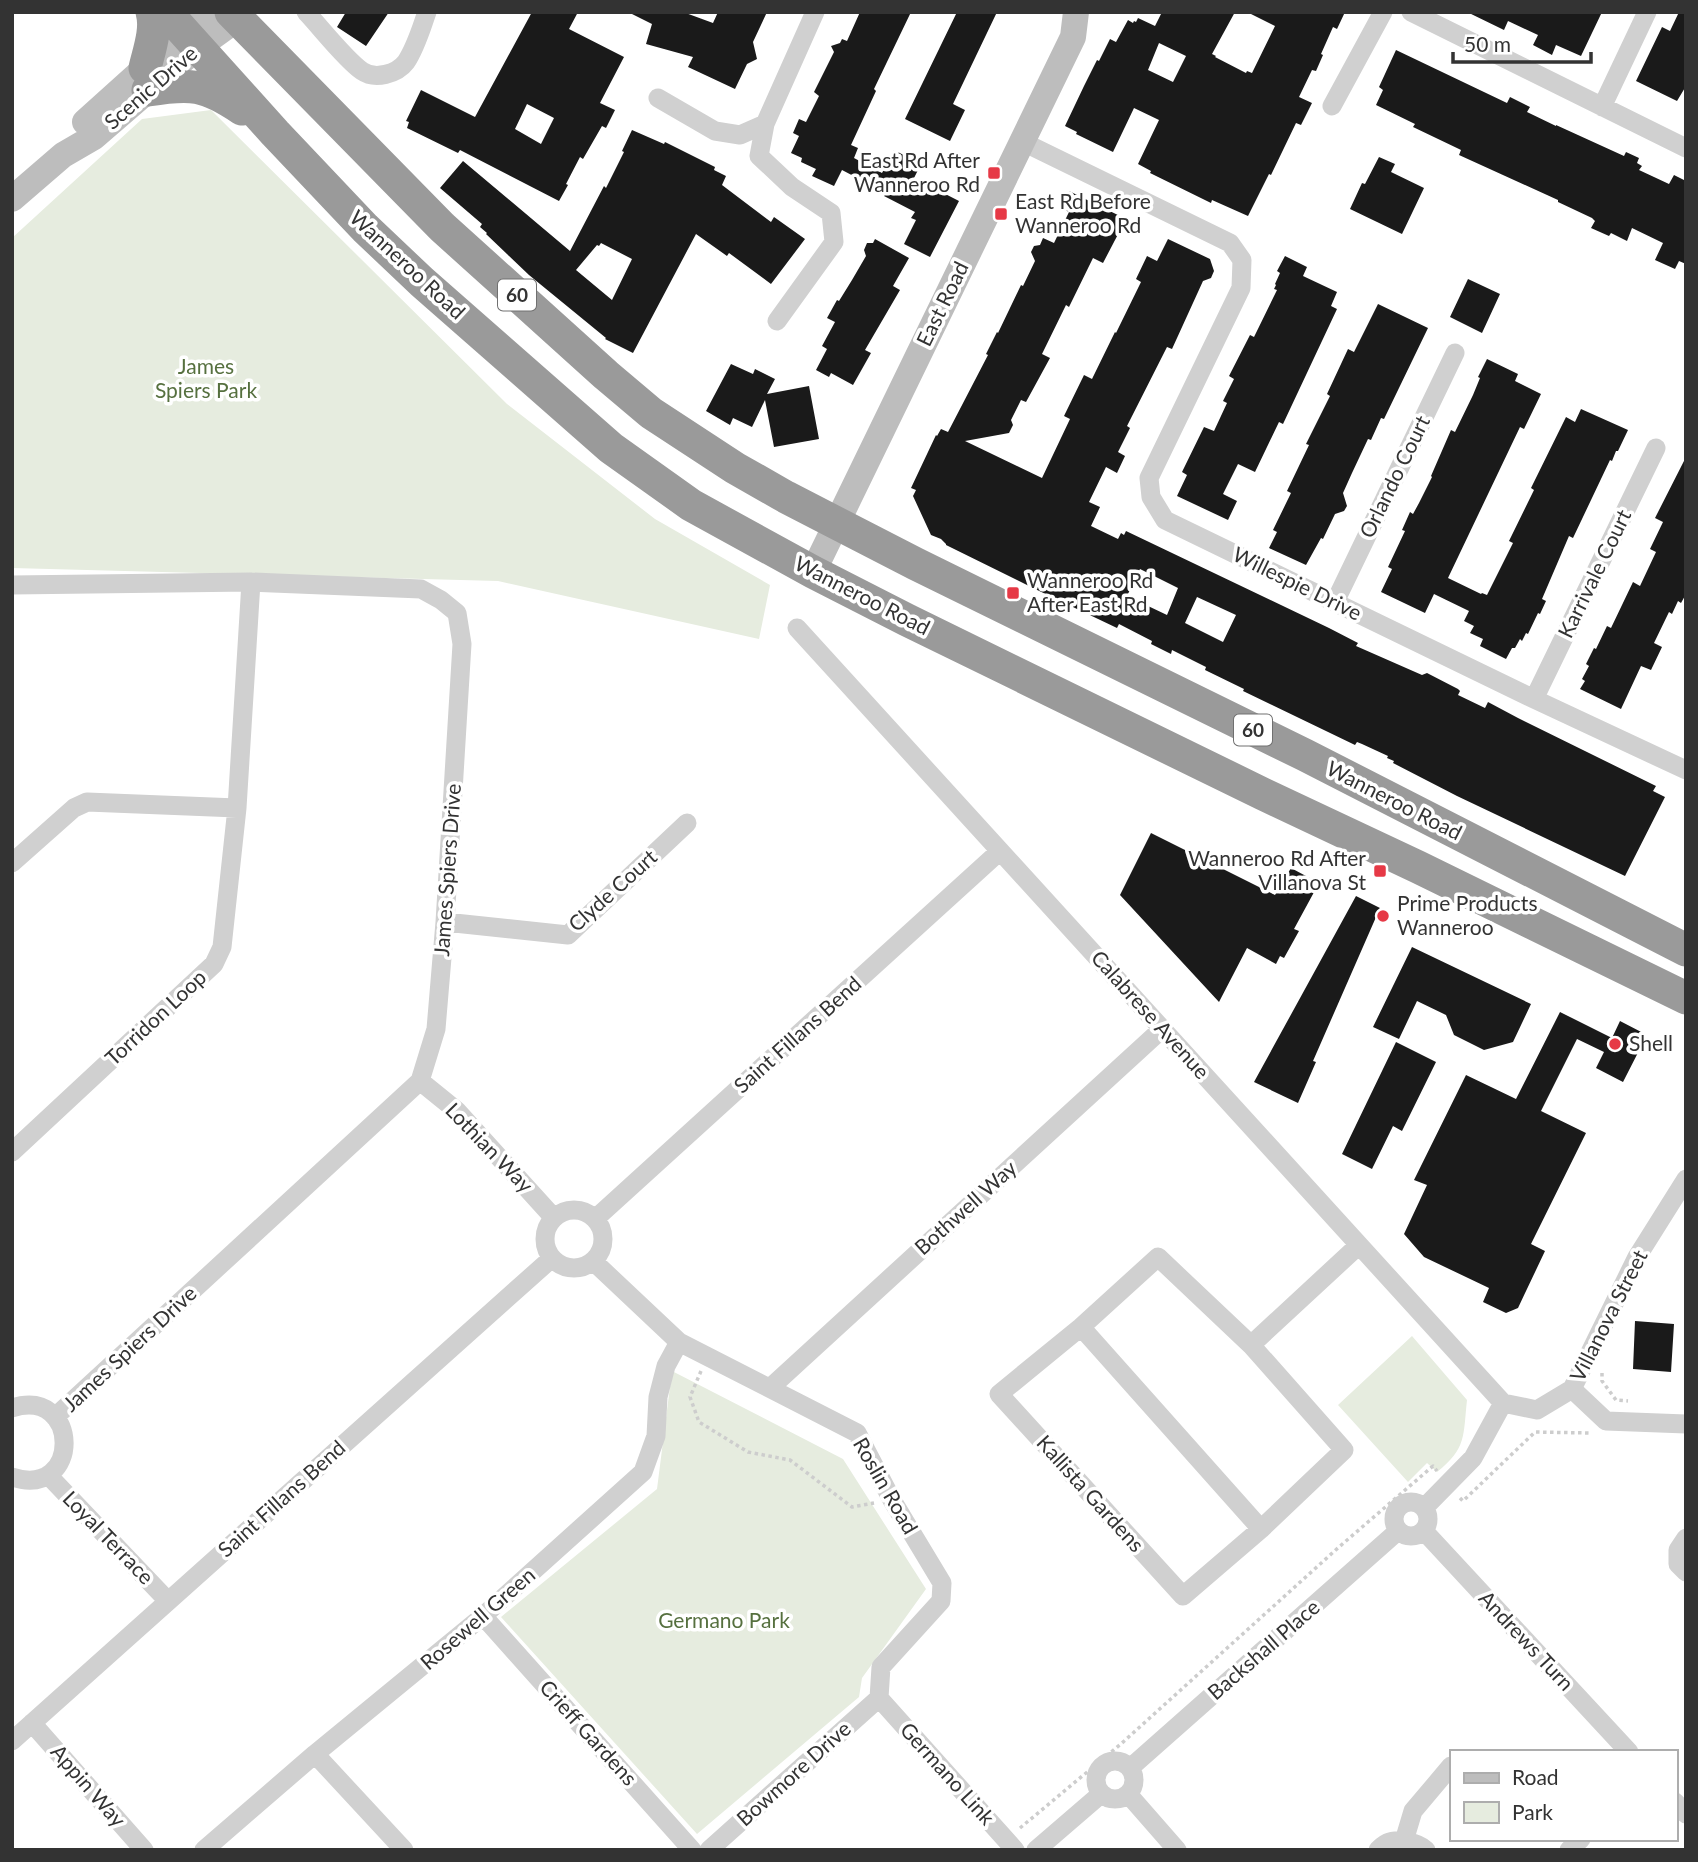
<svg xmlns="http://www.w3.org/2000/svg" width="1698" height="1862" viewBox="0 0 1698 1862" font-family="Lato,sans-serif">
	<rect width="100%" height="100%" fill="#fff"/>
	<path fill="#e6ecdf" d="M211 110 507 404 655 519 770 585 759 639 498 581 12 568V238L142 119Z
		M1412 1336 1467 1400C1463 1436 1467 1448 1437 1472L1427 1463 1408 1482 1338 1405Z
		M672 1371 843 1459 926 1589 862 1678 859 1697 697 1834 501 1617 657 1489Z"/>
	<path fill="#1a1a1a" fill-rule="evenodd" d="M346 12H389L366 46 337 27Z
		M532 12H578L569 29 624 57 600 103 615 110 606 128 602 126 583 159 580 157 566 184 568 185 559 201 460 150 458 153 407 128 409 122 406 121 421 90 475 117ZM527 104 554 118 541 144 515 129Z
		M628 12H683L713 23 718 12H767L753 42 757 59 747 64 735 89 688 67 693 57 646 44 652 24Z
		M860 12H911L874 89 876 91 851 145 858 148 854 158 882 173 894 150 921 164 914 178 959 201 930 257 904 244 916 220 911 218 915 212 884 196 886 193 842 170 834 186 812 176 816 169 801 162 802 158 791 153 799 136 793 133 799 119 806 122 819 96 814 92 834 52 831 46 840 43 842 39 847 41Z
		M957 12H997L953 104 965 110 950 141 905 119Z
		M1162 12H1235L1212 54 1216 56 1215 57 1246 73 1247 71 1252 73 1275 26 1247 12H1345L1337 29 1333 27 1321 54 1323 55 1316 71 1312 70 1299 97 1312 103 1301 125 1296 123 1271 175 1269 174 1248 216 1212 200 1211 203 1150 173 1151 171 1138 164 1159 120 1134 108 1113 152 1076 134 1077 132 1065 126 1084 86 1097 60 1099 61 1110 39 1116 42 1128 20 1133 23 1134 21 1136 22 1138 18 1155 26ZM1159 43 1186 56 1173 82 1148 70Z
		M1467 12H1602L1581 56 1556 45 1552 55 1533 45 1538 35 1508 21 1504 30Z
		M1679 12H1686V86L1677 101 1636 81 1662 27 1670 31Z
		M1396 50 1507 103 1510 97 1530 107 1527 112 1556 126V125L1624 156 1626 152 1639 158 1637 163 1642 166 1639 170 1669 184 1674 175 1686 181V264L1679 261 1675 269 1655 260 1663 243 1632 228 1627 241 1611 233 1609 236 1591 228 1595 221 1592 218 1558 202V200L1459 155 1461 150 1459 149 1413 127 1415 124 1376 105 1383 90 1379 87Z
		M632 130 664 144 665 142 715 167 714 170 726 176 722 185 771 222 774 217 805 239 771 284 729 253 727 256 696 234 633 353 605 339 606 338 529 275 486 234 487 233 480 227 482 224 440 188 463 161 570 251 604 186 606 188 624 152 622 151ZM601 243 632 259 612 300 576 270 597 245 599 246Z
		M1379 157 1395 164 1391 172 1424 188 1402 234 1350 209 1362 183 1365 184Z
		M1069 191 1126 219 1103 263 1093 258 1069 307 1066 305 1042 354 1050 358 1026 402 1021 400 1011 420 1013 425 1009 433 965 441 1042 478 1070 419 1064 416 1084 375 1092 379 1115 332 1116 333 1141 282 1136 279 1147 256 1157 261 1168 239 1210 259 1214 271 1211 278 1203 281 1172 349 1167 347 1127 426 1130 428 1118 452 1125 456 1117 473 1106 467 1089 502 1100 507 1091 526 1118 539 1121 533 1124 535 1126 531 1329 628 1358 643 1356 646 1422 675 1427 673 1458 689 1460 691 1458 695 1485 708 1488 702 1518 718 1656 786 1653 791 1665 797 1625 876 1457 796 1393 763 1394 761 1387 758 1388 756 1362 744 1357 742 1355 745 1243 691 1244 689 1205 670 1206 667 1172 650 1171 654 1151 644 1152 641 1119 624 1117 628 1033 588 946 545V544L941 539 931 535 913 496 916 490 911 488 936 435 937 436 941 429 948 432 988 355 986 354 997 332 998 333 1021 285 1023 286 1035 261 1031 252 1034 246 1040 245 1043 238 1054 243 1069 212 1061 208 1058 201 1062 194ZM1140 569 1178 588 1167 615 1127 596ZM1197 597 1236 615 1223 642 1185 623Z
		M875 239 909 258 893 286 900 290 865 350 871 353 853 385 831 373 829 377 816 370 827 349 822 346 835 322 827 318 837 300 839 301 852 280 866 256 864 250 867 243H873Z
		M1285 256 1307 267 1303 276 1337 292 1331 306 1337 309 1283 424 1279 422 1255 472 1238 464 1223 494 1237 501 1228 520 1177 496 1187 475 1182 472 1204 427 1214 431 1227 403 1223 401 1234 379 1229 376 1250 335 1254 337 1277 290 1274 289 1276 285 1275 284 1280 273 1277 271Z
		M1468 279 1500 294 1482 333 1450 317Z
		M1378 304 1428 328 1384 419 1381 418 1371 440 1368 439 1352 473 1343 493 1347 506 1344 511 1335 514 1323 539 1321 538 1306 565 1269 548 1277 532 1273 530 1291 493 1287 491 1309 445 1306 444 1330 396 1327 394 1348 349 1354 352Z
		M1487 359 1518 374 1515 381 1541 394 1524 429 1520 427 1448 578 1481 594 1482 593 1487 595 1513 543 1509 541 1534 490 1531 488 1566 417 1575 422 1581 409 1628 430 1618 451H1616L1612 461 1610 460 1573 538 1569 536 1542 599 1546 601 1540 614 1538 613 1528 634 1526 633 1522 641 1520 639 1515 648H1512L1506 659 1480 646 1483 639 1470 633 1474 626 1464 621 1469 611 1434 594 1425 613 1381 592 1392 569 1388 567 1405 531 1402 530 1410 512 1413 514 1419 503 1432 477 1431 476 1451 430 1455 432 1473 395 1480 378 1478 377Z
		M731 364 753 374 755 369 775 379 767 394 809 386 819 439 774 447 765 400 752 427 733 418 730 425 706 411Z
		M1686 457V594L1681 603 1678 601 1672 614 1669 612 1654 643 1662 647 1651 670 1641 666 1621 709 1580 689 1585 681 1582 679 1589 666 1586 664 1594 648 1596 649 1607 626 1611 628 1633 582 1640 586 1656 552 1650 549 1663 522 1655 518Z
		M1151 833 1275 895 1291 868 1319 883 1294 929 1299 931 1284 958 1280 956 1276 964 1247 948 1219 1002 1120 895Z
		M1356 896 1380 908 1313 1061 1316 1062 1298 1103 1254 1082Z
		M1412 947 1531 1004 1513 1042 1484 1050 1454 1035 1446 1015 1417 1001 1399 1039 1373 1027Z
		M1560 1012 1612 1038 1620 1021 1647 1035 1623 1082 1596 1068 1604 1052 1577 1039 1541 1111 1586 1133 1531 1244 1545 1251 1518 1308 1506 1313 1483 1302 1489 1288 1424 1257 1404 1234 1427 1185 1414 1180 1466 1075 1516 1099Z
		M1396 1042 1436 1062 1402 1131 1393 1126 1372 1169 1342 1154Z
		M1635 1321 1674 1324 1671 1372 1633 1369Z"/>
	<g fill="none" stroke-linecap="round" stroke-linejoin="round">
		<path stroke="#cdcdcd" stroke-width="3.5" stroke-dasharray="3.5 3.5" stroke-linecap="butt" d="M701 1371 690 1397 699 1422 748 1452 790 1460 852 1507 874 1503
			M1602 1373V1381L1616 1400 1628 1401
			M1460 1498 1463 1501 1535 1432 1591 1433
			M1020 1828 1122 1743 1339 1547 1433 1466 1437 1471"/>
		<path stroke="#d0d0d0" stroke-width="19" d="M306 12C322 29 345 59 362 71 375 80 397 74 406 62 416 47 421 29 427 12
			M1411 12 1686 148
			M658 98 715 131 740 135 765 124 815 12
			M1332 106 1383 12
			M1602 107 1647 12
			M765 124 759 156 792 187 831 213 834 242 777 321
			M1023 142 1230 243 1242 260 1241 288 1149 478 1151 497 1165 520 1534 699 1686 770
			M12 585 251 582 421 589 441 600 457 613 462 644 445 922 436 1029 420 1081 55 1417
			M1335 602 1455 353
			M797 628 1503 1403
			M1534 699 1656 448
			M12 863 74 808 87 802 237 808
			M445 922 568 935 687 823
			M420 1081 457 1111 554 1218
			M12 1152 214 964 222 947 237 808 251 582
			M545 1239a29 29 0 1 1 58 0a29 29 0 1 1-58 0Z
			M595 1219 1000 851
			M1158 1257 1251 1345 1344 1450 1261 1529 1183 1596 999 1394 1081 1327Z
			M593 1261 679 1342 857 1433 892 1500 942 1583 941 1601 881 1667 879 1698
			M1081 1327 1261 1529
			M1251 1345 1359 1245
			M770 1388 1162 1029
			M1572 1389 1606 1421 1686 1424
			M1503 1403 1537 1410 1572 1389 1637 1257 1686 1179
			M12 1408C81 1386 82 1500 12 1477
			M48 1475 168 1601
			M1394 1519a17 17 0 1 1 34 0a17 17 0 1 1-34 0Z
			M1424 1508 1473 1458 1503 1403
			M1424 1531 1629 1752
			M1686 1538 1678 1550V1564L1686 1572
			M483 1616 692 1850
			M879 1698 1015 1850
			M32 1723 144 1850
			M12 1741 552 1258
			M315 1754 404 1850
			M1096 1780a19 19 0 1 1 38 0a19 19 0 1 1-38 0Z
			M1130 1768 1398 1531
			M1128 1794 1177 1850
			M1675 1802 1686 1814
			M1404 1841 1413 1811 1451 1766
			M204 1850 315 1754 483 1616 643 1472 656 1436 658 1397 666 1366 679 1342
			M709 1850 879 1698
			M1036 1850 1101 1794
			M1378 1850C1379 1849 1385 1843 1387 1843 1398 1838 1417 1842 1426 1850
			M1569 1850 1581 1839"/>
		<path stroke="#bdbdbd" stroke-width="26" d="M85 122 145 68 181 31 207 12
			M12 199 63 155 94 137 197 48 237 19
			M813 572 1073 37 1076 12"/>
		<path stroke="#9a9a9a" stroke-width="33" d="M166 12 275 133 365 228 422 282 611 448 691 505 813 572 907 620 1263 794 1418 867 1686 998
			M231 12 442 227 606 375 651 413 735 468 786 497 916 564 1305 755 1686 950
			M145 68C149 51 157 29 152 12
			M148 90C191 83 205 84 242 109"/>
	</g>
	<g fill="#e63946" stroke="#fff" stroke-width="2.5">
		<rect x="987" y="166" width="14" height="14" rx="3.5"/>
		<rect x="994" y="207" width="14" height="14" rx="3.5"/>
		<rect x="1006" y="586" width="14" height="14" rx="3.5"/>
		<rect x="1373" y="864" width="14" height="14" rx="3.5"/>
		<circle cx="1383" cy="916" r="7"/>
		<circle cx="1615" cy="1044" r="7"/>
	</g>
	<g text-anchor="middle" stroke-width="7" stroke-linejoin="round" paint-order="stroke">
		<g fill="#fff" stroke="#707070" stroke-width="2">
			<rect x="498" y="279.5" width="38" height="31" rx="5"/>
			<rect x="1234" y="714.5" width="38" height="31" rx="5"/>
		</g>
		<g font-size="19" font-weight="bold" fill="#333">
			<text x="517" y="302">60</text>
			<text x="1253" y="737">60</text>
		</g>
		<g font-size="21" fill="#333" stroke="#fff">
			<text transform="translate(151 88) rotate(-41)" y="7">Scenic Drive</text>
			<text transform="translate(407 265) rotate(43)" y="7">Wanneroo Road</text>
			<text transform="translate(943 304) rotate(-64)" y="7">East Road</text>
			<text transform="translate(1395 477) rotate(-64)" y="7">Orlando Court</text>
			<text transform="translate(1595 574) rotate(-64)" y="7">Karrivale Court</text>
			<text transform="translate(1297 584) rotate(26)" y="7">Willespie Drive</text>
			<text transform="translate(862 596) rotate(27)" y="7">Wanneroo Road</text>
			<text transform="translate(1394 801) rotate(27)" y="7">Wanneroo Road</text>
			<text transform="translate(448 870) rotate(-86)" y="7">James Spiers Drive</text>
			<text transform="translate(613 891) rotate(-42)" y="7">Clyde Court</text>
			<text transform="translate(1150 1015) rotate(48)" y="7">Calabrese Avenue</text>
			<text transform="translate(156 1018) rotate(-43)" y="7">Torridon Loop</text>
			<text transform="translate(798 1035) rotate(-42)" y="7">Saint Fillans Bend</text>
			<text transform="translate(489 1148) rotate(46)" y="7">Lothian Way</text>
			<text transform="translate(966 1208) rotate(-42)" y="7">Bothwell Way</text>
			<text transform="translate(1609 1316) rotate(-63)" y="7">Villanova Street</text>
			<text transform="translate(130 1349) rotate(-43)" y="7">James Spiers Drive</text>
			<text transform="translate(885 1486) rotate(60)" y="7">Roslin Road</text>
			<text transform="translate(1090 1494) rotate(48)" y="7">Kallista Gardens</text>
			<text transform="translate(282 1499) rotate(-42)" y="7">Saint Fillans Bend</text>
			<text transform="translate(108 1538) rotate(46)" y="7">Loyal Terrace</text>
			<text transform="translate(478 1619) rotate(-41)" y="7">Rosewell Green</text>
			<text transform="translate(1526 1641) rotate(47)" y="7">Andrews Turn</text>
			<text transform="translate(1264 1650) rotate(-41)" y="7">Backshall Place</text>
			<text transform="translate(588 1733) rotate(48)" y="7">Crieff Gardens</text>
			<text transform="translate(794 1774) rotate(-42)" y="7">Bowmore Drive</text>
			<text transform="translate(947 1774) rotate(48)" y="7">Germano Link</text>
			<text transform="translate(88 1786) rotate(49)" y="7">Appin Way</text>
		</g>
		<g font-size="21" fill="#333" stroke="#fff" text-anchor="start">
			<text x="980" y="168" text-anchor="end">East Rd After<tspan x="980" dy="24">Wanneroo Rd</tspan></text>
			<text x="1015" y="209">East Rd Before<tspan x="1015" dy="24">Wanneroo Rd</tspan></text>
			<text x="1027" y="588">Wanneroo Rd<tspan x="1027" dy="24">After East Rd</tspan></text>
			<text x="1366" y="866" text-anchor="end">Wanneroo Rd After<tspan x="1366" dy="24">Villanova St</tspan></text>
			<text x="1397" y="911">Prime Products<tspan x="1397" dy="24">Wanneroo</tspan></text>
			<text x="1629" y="1051">Shell</text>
		</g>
		<g font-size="21" fill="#56703f" stroke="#fff">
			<text x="206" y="374">James<tspan x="206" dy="24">Spiers Park</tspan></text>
			<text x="724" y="1628">Germano Park</text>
		</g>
	</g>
	<rect width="1698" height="1862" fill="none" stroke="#333333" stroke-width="28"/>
	<rect x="1450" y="1750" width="228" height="91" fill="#ffffff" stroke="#adadad" stroke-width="2"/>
	<rect x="1464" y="1773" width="35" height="10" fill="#bdbdbd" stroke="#adadad" stroke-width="2"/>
	<text x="1512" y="1785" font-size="21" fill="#333333">Road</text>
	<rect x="1464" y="1802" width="35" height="21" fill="#e6ecdf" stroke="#adadad" stroke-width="2"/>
	<text x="1512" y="1820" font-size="21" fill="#333333">Park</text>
	<path d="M1453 52v10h138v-10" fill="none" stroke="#333333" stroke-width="3.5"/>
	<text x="1464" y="52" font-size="21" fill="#333333" stroke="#ffffff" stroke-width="5" paint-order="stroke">50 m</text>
</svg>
